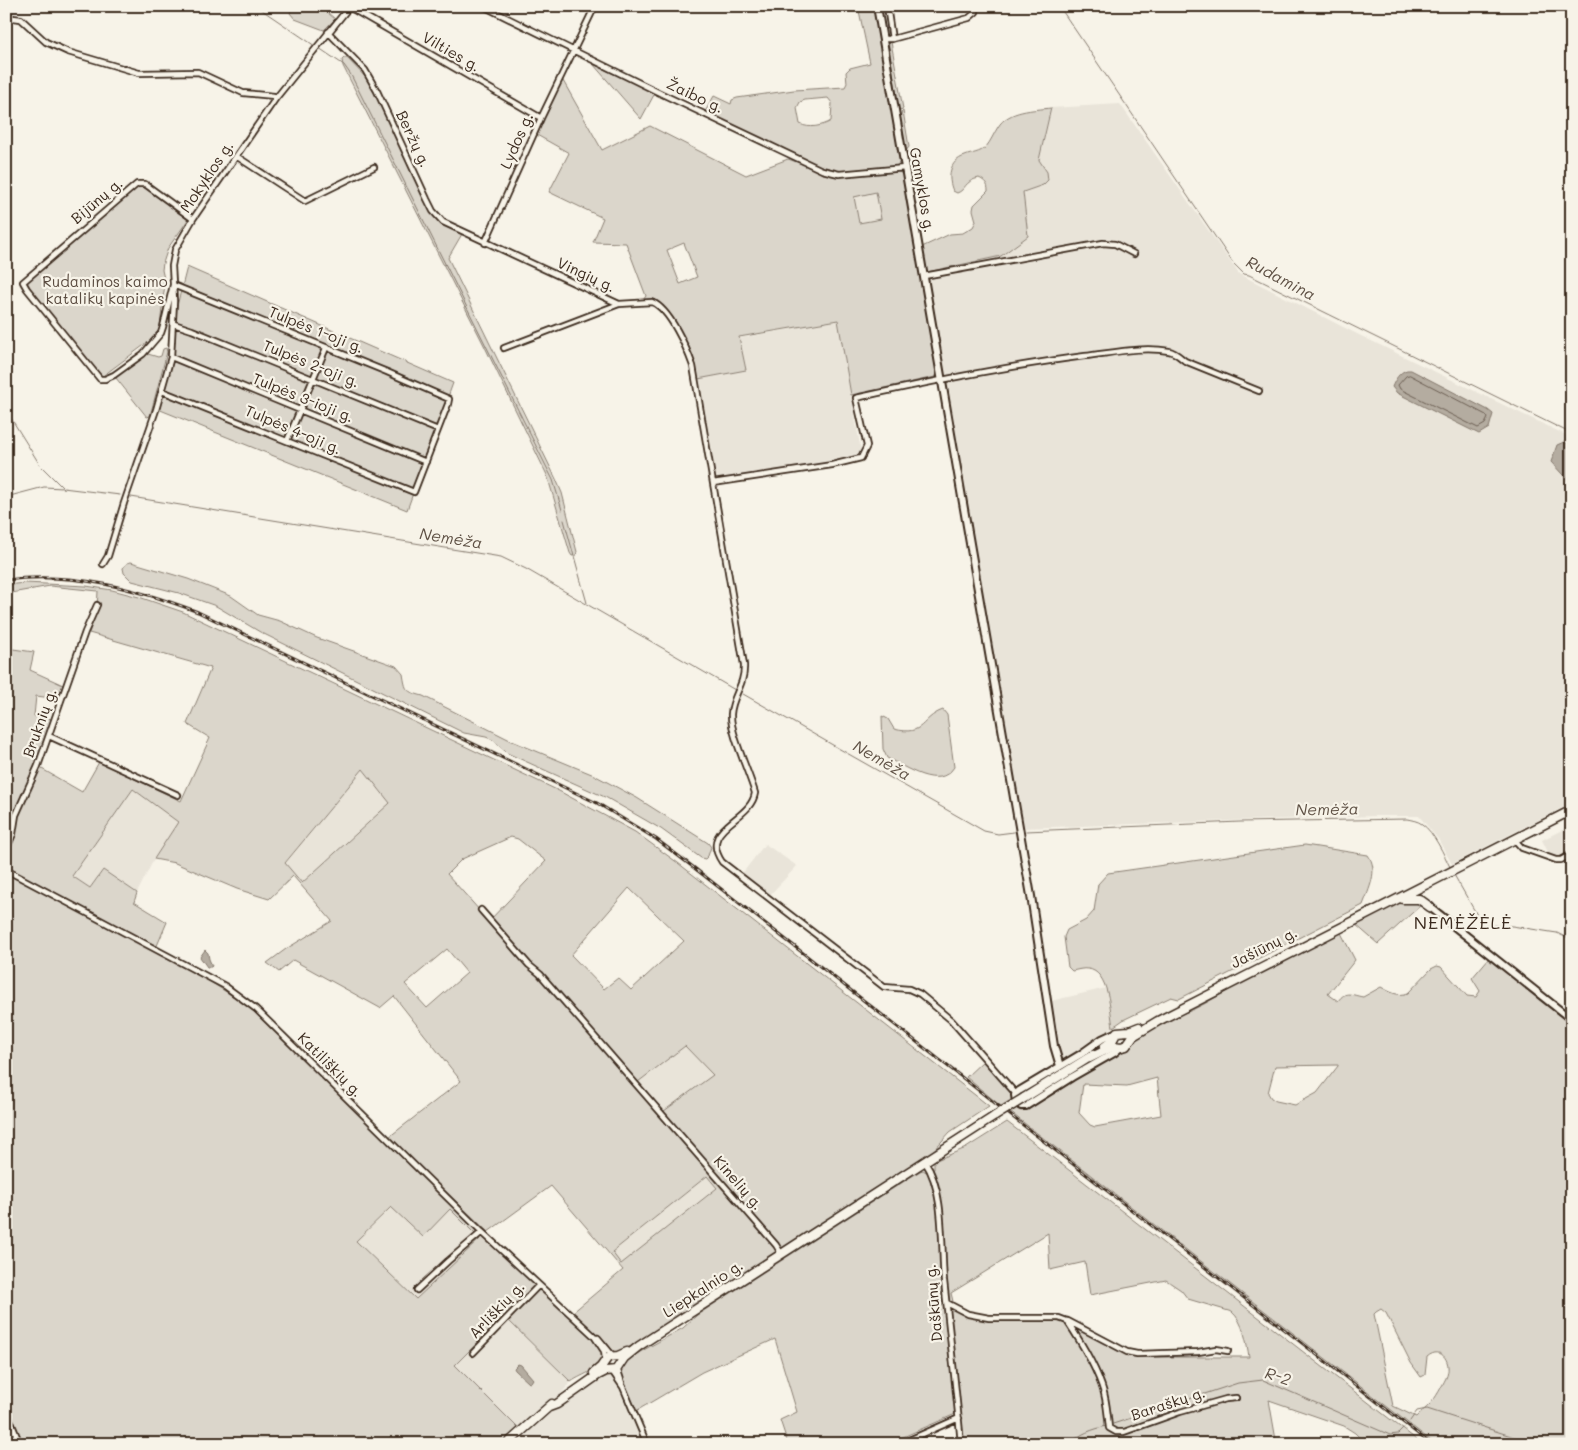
<svg xmlns="http://www.w3.org/2000/svg" width="1578" height="1450" viewBox="0 0 1578 1450" font-family="Mali,sans-serif">
	<rect width="100%" height="100%" fill="#f7f3e8"/>
	<filter id="ink" filterUnits="userSpaceOnUse"><feTurbulence type="fractalNoise" baseFrequency=".02" numOctaves="2"/><feDisplacementMap in="SourceGraphic" scale="10" xChannelSelector="R" yChannelSelector="G"/><feConvolveMatrix kernelMatrix="1 2 1 2 8 2 1 2 1" color-interpolation-filters="sRGB"/></filter>
	<g filter="url(#ink)">
		<path fill="#e9e4d9" d="M1120 104 1239 274 1355 333 1572 438V803L1452 864 1438 839 1419 816H1374L1021 828 927 272 1001 256 1023 192 1043 185 1047 172 1039 160 1051 108Z
			M876 192 881 219 859 224 853 196Z
			M838 320 861 451 859 454 856 457 716 480 698 379 746 370 739 338Z
			M363 769 390 803 302 883 285 864Z
			M133 789 179 822 154 859 137 893 103 870 90 888 72 876Z
			M1572 825V865L1550 856 1542 840Z
			M765 844 797 866 766 899 738 879Z
			M1106 988 1113 1027 1085 1048 1068 1058 1064 1059 1061 1054 1051 1001Z
			M685 1046 714 1075 664 1112 638 1082Z
			M707 1176 717 1188 622 1265 611 1253Z
			M392 1207 450 1209 481 1239 416 1299 356 1241Z
			M504 1316 571 1382 559 1396 518 1428 455 1365Z
			M611 1373 620 1387 645 1444H514L562 1403 602 1375Z"/>
		<path fill="#dbd6cb" stroke="#8b8074" fill-rule="evenodd" d="M292 6H320L335 19 324 30 295 19 290 13Z
			M858 6H874L899 149 900 162 896 166C873 169 849 173 826 169L708 113 706 110 714 96 731 104 732 100 737 98 794 90 845 87 847 83 846 72 850 68 870 63ZM828 98 832 103 831 121C823 126 809 129 800 124L797 108 800 102 805 100Z
			M888 40 891 42 903 109 899 110Z
			M344 58H347L371 83 432 212 446 226 462 234 448 258 556 479 562 493 577 552 576 555 572 556 570 553 547 475 484 345 343 66 342 60Z
			M593 64 655 93 641 119Z
			M562 79 602 150 650 126 746 175 788 159 834 175 897 171 901 173 904 178 937 375 935 377 851 395 838 320 739 337 746 370 698 379 691 354 667 310 657 302 643 300 646 296 626 243 593 242 603 218 549 192 569 153 535 134ZM876 192 881 219 859 223 854 197ZM684 243 697 277 680 284 667 250Z
			M1051 108 1039 160 1047 172 1048 180 1043 185 1023 192 1028 236 1001 256 927 272 922 247 950 234 963 233 973 227 976 221 973 210 974 205 988 191C988 184 985 181 979 178 964 181 966 190 957 193L953 191C947 177 949 161 965 156 972 153 980 153 986 147 991 141 994 133 998 127 1008 110 1034 110 1051 108Z
			M902 111H903L909 147 906 151 900 118Z
			M142 186 188 220 168 248 163 263 162 270 165 283 159 334 100 378 26 286 25 283 135 188Z
			M187 267 453 383 407 510 158 409 174 356 177 306Z
			M166 348 167 352 150 416 147 417 116 378V376L148 354 158 357 161 356 163 349Z
			M131 562 188 579 231 596 258 615 280 621 317 638 396 666 403 674C406 691 405 691 423 696L512 741 594 775 637 798 708 843 711 847 708 856 705 859 701 858 661 829 607 798 507 753 493 740 486 737 464 733 260 632 216 606 179 593 132 581 124 573 123 568 127 563Z
			M25 583 86 586 112 590 139 597 183 612 559 791 635 832 678 863 989 1106 950 1132 933 1151 628 1348 620 1353H615L606 1342 572 1313 623 1270 551 1186 488 1232 389 1137 461 1081 394 996 380 1008 293 960 279 972 267 963 286 949 332 921 293 876 269 899 237 889 175 863 154 859 178 822 133 789 72 876 90 888 103 870 137 893 134 902 167 922 156 948 31 880 6 868V648L34 652 30 670 63 685 60 699 36 696 34 716 52 719 35 765 82 792 99 762 181 801 210 738 187 724 211 668 89 633 97 610 98 591 50 586 6 594V585ZM363 769 390 803 302 883 285 863ZM511 837 518 839 546 861 489 921 447 874 462 859ZM629 888 684 941 631 990 618 978 604 989 571 955ZM447 949 467 973 427 1008 405 984ZM685 1046 713 1075 664 1111 638 1082ZM707 1176 717 1188 621 1264 612 1252Z
			M943 710 947 715 954 767C939 791 906 767 887 758L883 749 882 716 888 719 894 729C925 737 920 718 943 710Z
			M1305 845 1368 855C1379 870 1369 889 1363 905L1179 999 1171 997 1123 1020 1113 1027C1110 1011 1109 971 1088 969 1083 968 1077 970 1072 971L1068 967 1064 937 1067 930 1086 920 1094 911 1098 884 1108 873Z
			M6 873 201 976 247 1005 426 1180 597 1343 602 1353C602 1371 583 1373 571 1382L504 1316 455 1365 518 1428 502 1444H6ZM391 1207 423 1237 450 1209 480 1239 416 1299 356 1241Z
			M1410 900 1422 904 1378 944 1355 924 1400 902Z
			M1340 931 1355 960 1328 994 1338 1001C1346 990 1351 995 1363 997L1381 987C1390 992 1398 997 1408 993L1431 969 1437 966 1441 967 1467 996 1476 997 1480 991 1472 978 1489 958 1572 1025V1444H1435L1010 1112 1016 1108 1021 1111 1027 1110 1080 1077 1128 1049 1138 1036 1180 1014 1190 1011 1204 1004 1225 992ZM1275 1066 1338 1065V1066L1317 1093 1295 1105 1276 1101 1271 1098 1268 1093ZM1157 1078 1161 1115 1095 1127 1090 1125 1079 1113 1083 1084 1127 1086ZM1381 1309 1386 1313 1411 1363 1421 1377 1425 1375 1427 1357C1442 1344 1453 1364 1446 1378 1442 1386 1436 1398 1430 1404 1426 1409 1420 1412 1416 1417L1393 1406 1374 1314 1376 1312Z
			M984 1060 1012 1093 1013 1100 1002 1107 966 1077Z
			M1007 1122 1422 1444H1366L1355 1433 1344 1426 1269 1400 1276 1440 1259 1444H964L960 1412 887 1444H788L780 1420 797 1412 775 1339 702 1372 636 1411 620 1370 624 1361 683 1328 697 1315 920 1171 923 1170 928 1173 934 1169V1161L966 1148ZM1048 1233 1050 1270 1085 1262 1090 1295 1166 1280 1181 1290 1188 1299 1232 1312C1243 1321 1247 1343 1249 1357H1138C1109 1350 1091 1333 1064 1322L969 1317 955 1310 951 1293Z"/>
		<path fill="#b4aca0" stroke="#84786c" d="M1407 370H1411L1488 410 1493 414 1489 428 1479 434 1397 393 1392 387C1395 380 1399 372 1407 370Z
			M1564 442 1572 446V481L1563 475 1551 462 1557 445Z
			M205 950 208 953 209 959 212 966 211 967H207L200 957Z
			M518 1364 521 1365 533 1379 531 1382 529 1383 515 1370 514 1368Z"/>
		<g fill="none" stroke-linecap="round" stroke-linejoin="round">
			<path stroke="#6b5e52" stroke-width="1" d="M1410 375 1486 415 1488 418 1485 424 1478 428 1400 389 1398 385 1406 376Z"/>
			<path stroke="#84786c" stroke-width="1" d="M256 6 315 46
				M1059 6 1233 263 1244 274 1249 275 1572 434
				M319 48 344 65 351 75 553 480 562 510
				M6 410 40 465 63 488
				M6 497 44 487 63 488 120 495
				M131 497 501 557 526 569 735 690
				M564 520 587 603
				M743 694 984 831 998 834 1014 832
				M1026 831 1240 822 1407 819C1412 820 1418 821 1422 824 1434 832 1444 855 1450 867
				M1453 873 1481 922 1486 925 1512 926 1557 933 1565 937 1572 936
				M1410 1421 1417 1411 1427 1409 1536 1444
				M1113 1424 1238 1383 1263 1380 1390 1435 1398 1434 1403 1429
				M1070 1444C1080 1433 1092 1430 1106 1426"/>
			<defs>
				<path id="street" d="M483 6 662 94 822 170 839 174 905 168
					M887 6 892 39
					M349 7 541 118
					M6 21 13 18 21 19 46 42 68 52 139 73 198 72 243 93 274 96 276 98
					M328 32 365 70 377 91 427 199 433 211 443 222 619 304
					M883 39H892L969 18 976 12V6
					M236 156 305 201 374 167
					M485 243 541 118 595 6
					M924 276 1103 243 1115 244 1134 254
					M174 324 192 330 438 430
					M504 348 619 304 652 302C670 309 687 349 693 366L744 665C745 685 732 696 731 714 730 733 749 772 755 793 751 821 698 827 722 862L884 987 909 989 920 994 951 1020 1016 1094
					M171 357 426 462
					M162 391 414 492 448 404 449 399 387 372 173 285 163 327 161 333 143 354 114 375 105 379H100L27 289 23 282 137 184H145L193 219
					M287 441 326 348
					M713 483 832 465 861 458 867 446 856 398C932 381 1008 366 1085 356 1112 353 1142 346 1169 351 1175 352 1180 357 1185 361L1259 391
					M103 564 108 556 124 503 156 410 171 357 174 301 172 266 175 250 193 219 276 98 350 6
					M49 736 178 795
					M1514 839 1522 848 1556 860H1561L1572 854
					M6 850 13 834 16 815 38 766 85 632 97 605
					M6 870 225 986 256 1009 482 1232 594 1336 604 1351 605 1359
					M481 910 529 965 540 974 776 1245 782 1255
					M925 1162C945 1191 941 1245 944 1281 950 1335 956 1389 961 1444
					M417 1290 448 1261 482 1232
					M947 1303 968 1314 989 1318H1059L1067 1321C1081 1342 1097 1368 1104 1393 1107 1405 1108 1417 1109 1428L1116 1432H1124L1180 1412 1226 1399 1236 1398
					M1068 1321 1127 1352 1137 1354 1198 1352 1216 1349 1228 1351
					M598 1338 613 1356
					M473 1353 539 1285
					M617 1368 622 1383
					M612 1371 623 1387 647 1444
					M6 1410 20 1444
					M900 1444 959 1418"/>
				<path id="primary" d="M877 6 1031 896 1054 1046 1060 1066
					M1430 907 1572 1020
					M1117 1032 1102 1039 1081 1054 1019 1091 1015 1095 1016 1102 1021 1106H1026L1072 1077 1114 1053 1121 1047"/>
				<path id="highway" d="M1403 899H1419L1430 907
					M1104 1047 1112 1041 1117 1032 1129 1031 1139 1027
					M1090 1058 1114 1046 1121 1047 1126 1046 1133 1036 1158 1021 1572 810
					M1024 1098 1093 1055
					M594 1373 601 1367 608 1357 618 1356 627 1352
					M549 1407 557 1404 598 1375 606 1371 616 1370 624 1358 639 1346 995 1116
					M507 1444 552 1404"/>
			</defs>
			<use href="#street" stroke="#3b2a1e" stroke-width="8"/>
			<use href="#primary" stroke="#3b2a1e" stroke-width="10"/>
			<use href="#highway" stroke="#3b2a1e" stroke-width="11"/>
			<use href="#street" stroke="#f7f3e8" stroke-width="4.5"/>
			<use href="#primary" stroke="#f7f3e8" stroke-width="6"/>
			<use href="#highway" stroke="#f7f3e8" stroke-width="8"/>
			<defs>
				<path id="rail" d="M6 580C71 571 138 589 198 612L597 803 656 839 693 867 1431 1444"/>
			</defs>
			<use href="#rail" stroke="#3b2a1e" stroke-width="3"/>
			<use href="#rail" stroke="#f7f3e8" stroke-width="1" stroke-dasharray="4" stroke-linecap="butt"/>
			<defs>
				<path id="highway-bridge" d="M995 1116 1024 1098"/>
			</defs>
			<use href="#highway-bridge" stroke="#3b2a1e" stroke-width="11" stroke-linecap="butt"/>
			<use href="#highway-bridge" stroke="#f7f3e8" stroke-width="8"/>
		</g>
	</g>
	<g text-anchor="middle" stroke-width="4.5" stroke-linejoin="round" paint-order="stroke">
		<g font-size="15" fill="#3b2a1e" stroke="#f7f3e8">
			<text transform="translate(451 52) rotate(30)" y="5">Vilties g.</text>
			<text transform="translate(695 96) rotate(25)" y="5">Žaibo g.</text>
			<text transform="translate(413 139) rotate(65)" y="5">Beržų g.</text>
			<text transform="translate(517 141) rotate(-66)" y="5">Lydos g.</text>
			<text transform="translate(207 177) rotate(-56)" y="5">Mokyklos g.</text>
			<text transform="translate(922 190) rotate(80)" y="5">Gamyklos g.</text>
			<text transform="translate(97 201) rotate(-40)" y="5">Bijūnų g.</text>
			<text transform="translate(586 275) rotate(25)" y="5">Vingių g.</text>
			<text transform="translate(316 330) rotate(22)" y="5">Tulpės 1-oji g.</text>
			<text transform="translate(311 364) rotate(22)" y="5">Tulpės 2-oji g.</text>
			<text transform="translate(303 398) rotate(22)" y="5">Tulpės 3-ioji g.</text>
			<text transform="translate(293 430) rotate(23)" y="5">Tulpės 4-oji g.</text>
			<text transform="translate(40 723) rotate(-70)" y="5">Bruknių g.</text>
			<text transform="translate(1264 948) rotate(-27)" y="5">Jašiūnų g.</text>
			<text transform="translate(330 1065) rotate(45)" y="5">Katiliškių g.</text>
			<text transform="translate(738 1183) rotate(49)" y="5">Kinelių g.</text>
			<text transform="translate(703 1289) rotate(-33)" y="5">Liepkalnio g.</text>
			<text transform="translate(934 1303) rotate(-95)" y="5">Daškūnų g.</text>
			<text transform="translate(497 1310) rotate(-46)" y="5">Arliškių g.</text>
			<text transform="translate(1168 1404) rotate(-18)" y="5">Baraškų g.</text>
		</g>
		<g font-size="15" fill="#5b4c41" stroke="#f7f3e8">
			<text x="105" y="287">Rudaminos kaimo<tspan x="105" dy="17">katalikų kapinės</tspan></text>
		</g>
		<g font-size="16" font-style="italic" fill="#5f5145" stroke="#f7f3e8">
			<text transform="translate(1281 278) rotate(28)" y="6">Rudamina</text>
			<text transform="translate(451 538) rotate(9)" y="6">Nemėža</text>
			<text transform="translate(882 760) rotate(30)" y="6">Nemėža</text>
			<text transform="translate(1327 809) rotate(-1)" y="6">Nemėža</text>
			<text transform="translate(1278 1376) rotate(18)" y="6">R-2</text>
		</g>
		<g font-size="18" letter-spacing="1" fill="#3b2a1e" stroke="#f7f3e8">
			<text x="1463" y="929">NEMĖŽĖLĖ</text>
		</g>
	</g>
	<rect width="1578" height="1450" fill="none" stroke="#f7f3e8" stroke-width="25"/>
	<rect x="12" y="12" width="1553" height="1425" fill="none" stroke="#3b2a1e" stroke-width="2" filter="url(#ink)"/>
</svg>
